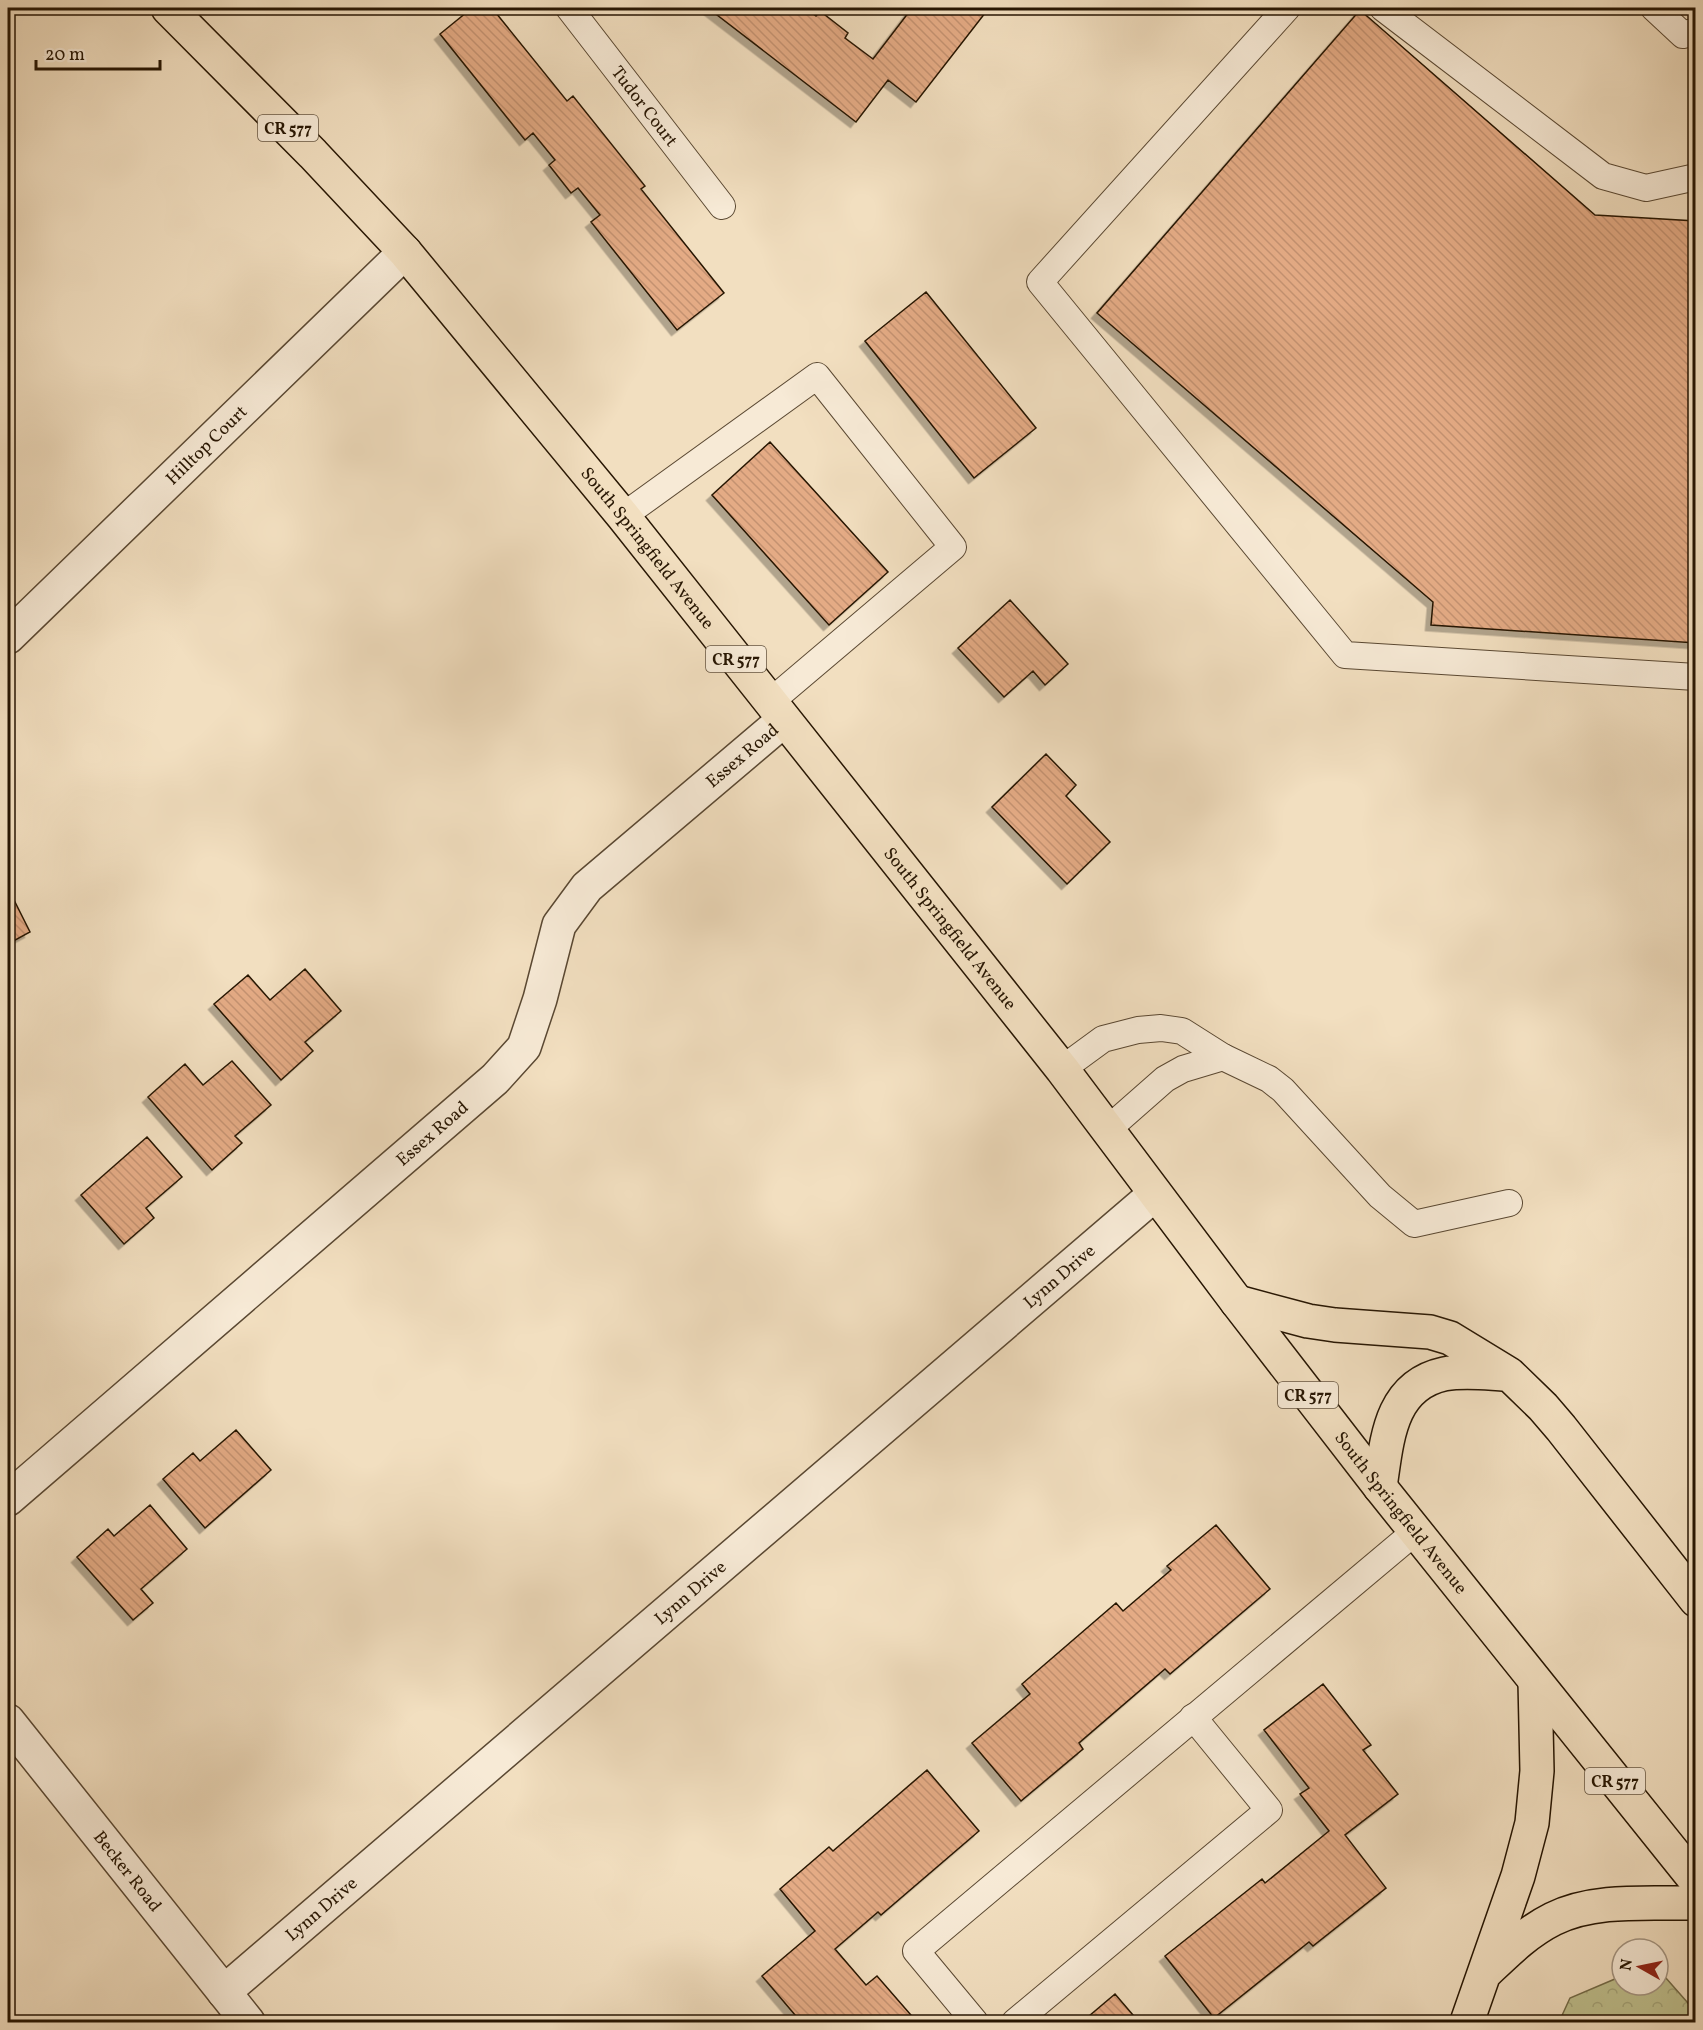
<svg xmlns="http://www.w3.org/2000/svg" width="1703" height="2030" viewBox="0 0 1703 2030" font-family="Vollkorn,serif">
	<defs>
		<pattern id="forest-crowns" width="20" height="18" patternUnits="userSpaceOnUse" patternTransform="scale(1.5)"><rect width="20" height="18" fill="#bfc08e"/><path d="M2 6a3 3 0 1 1 6 0M12 15a3 3 0 1 1 6 0" fill="none" stroke="#a4a479"/></pattern>
		<pattern id="building-back-hatch" width="6" height="6" patternUnits="userSpaceOnUse" patternTransform="scale(1.5)"><rect width="6" height="6" fill="#e4ab85"/><path d="M-1 5l2 2M0 0l6 6M5-1l2 2" fill="none" stroke="#c49271"/></pattern>
		<filter id="shadow"><feDropShadow dx="-5.5" dy="5.5" stdDeviation="0" flood-color="#0004"/></filter>
	</defs>
	<rect width="100%" height="100%" fill="#f2dfc0"/>
	<filter id="stains"><feTurbulence type="fractalNoise" baseFrequency=".00333" numOctaves="4"/><feColorMatrix values="0 0 0 0 .2 0 0 0 0 .09 0 0 0 0 .02 0 0 0 .5 -.17"/></filter>
	<radialGradient id="worn" r=".72"><stop offset=".6" stop-color="#630" stop-opacity="0"/><stop offset="1" stop-color="#630" stop-opacity=".3"/></radialGradient>
	<path fill="url(#forest-crowns)" stroke="#736b48" stroke-width="1.5" d="M1658 1969 1695 2011V2022H1559L1570 1998 1622 1976V1985H1658Z"/>
	<path fill="url(#building-back-hatch)" stroke="#271603" stroke-width="1.5" filter="url(#shadow)" d="M472 8H492L567 101 573 96 645 186 641 189 724 293 677 330 591 222 600 215 578 188 571 193 549 165 555 160 533 133 525 140 440 34Z
		M708 8H805L816 16 820 11 848 33 845 38 873 59 912 8H989L916 102 888 80 856 122Z
		M1360 10 1595 215 1696 221V643L1431 625 1433 602 1097 313Z
		M926 292 1036 428 974 478 865 341Z
		M770 442 888 572 829 625 712 495Z
		M1010 600 1068 664 1045 685 1033 671 1004 697 958 648Z
		M1046 754 1076 785 1066 796 1110 842 1067 884 992 807Z
		M8 888 30 932 8 944Z
		M305 969 341 1011 305 1042 313 1051 281 1080 214 1004 248 975 270 1000Z
		M232 1061 271 1105 235 1136 242 1143 212 1170 148 1097 185 1064 203 1085Z
		M147 1137 182 1177 146 1208 154 1218 124 1244 81 1195Z
		M236 1430 271 1470 205 1528 163 1479 193 1453 200 1461Z
		M150 1505 187 1549 141 1589 153 1603 133 1620 77 1557 108 1529 114 1536Z
		M1216 1525 1270 1589 1170 1674 1165 1669 1079 1743 1083 1749 1021 1801 972 1743 1030 1694 1022 1684 1116 1603 1123 1611 1171 1570 1167 1566Z
		M1323 1684 1371 1745 1363 1750 1398 1794 1345 1835 1386 1888 1313 1946 1309 1942 1214 2018 1165 1956 1262 1879 1265 1883 1329 1831 1300 1794 1309 1788 1264 1730Z
		M927 1770 979 1831 881 1915 878 1912 835 1949 866 1985 877 1976 917 2022H801L762 1976 815 1931 780 1889 829 1847 833 1851Z
		M1115 1994 1139 2022H1082Z"/>
	<g fill="none" stroke-linecap="round" stroke-linejoin="round">
		<defs>
			<g id="service">
				<path id="s1" d="M569 8 722 206"/>
				<path d="M1287 8 1040 282 1345 655 1696 677"/>
				<path d="M1383 8 1603 176 1646 188 1696 177"/>
				<path d="M1654 8 1683 35 1696 31"/>
				<path d="M623 516 817 376 953 547 770 702"/>
				<path d="M1062 1069 1103 1039 1138 1030 1161 1028 1182 1031 1223 1057 1269 1079 1283 1090 1380 1196 1414 1224 1509 1203"/>
				<path d="M1107 1130 1165 1079 1183 1069 1223 1057"/>
				<path d="M975 2022 916 1951 1416 1531"/>
				<path d="M1015 2022 1269 1810 1193 1717"/>
			</g>
			<g id="minor">
				<path id="s2" d="M8 637 405 252"/>
				<path id="s3" d="M8 1499 495 1079 524 1047 540 999 559 925 587 887 784 720"/>
				<path id="s4" d="M8 1721 248 2022"/>
				<path id="s5" d="M224 1992 1155 1194"/>
			</g>
			<g id="primary">
				<path id="s6" d="M168 8 313 154 405 252 623 516 1062 1069 1237 1302 1380 1487 1696 1881"/>
			</g>
			<path id="trunk" d="M1237 1302 1308 1321 1335 1325 1430 1332 1450 1338 1509 1374 1543 1407 1561 1428 1696 1600
				M1380 1487C1387 1441 1389 1386 1444 1374 1464 1370 1486 1373 1505 1374
				M1487 1971C1507 1952 1527 1932 1553 1919 1595 1898 1649 1904 1696 1903
				M1467 2022 1518 1876 1532 1823 1537 1771 1535 1681"/>
		</defs>
		<use href="#service" stroke="#5a4832" stroke-width="28"/>
		<use href="#minor" stroke="#5a4832" stroke-width="36"/>
		<use href="#primary" stroke="#271603" stroke-width="36"/>
		<use href="#trunk" stroke="#271603" stroke-width="36"/>
		<use href="#service" stroke="#f7ead6" stroke-width="26"/>
		<use href="#minor" stroke="#f7ead6" stroke-width="33"/>
		<use href="#primary" stroke="#f2dfc0" stroke-width="33"/>
		<use href="#trunk" stroke="#f2dfc0" stroke-width="33"/>
	</g>
	<g text-anchor="middle" stroke-width="6" stroke-linejoin="round" paint-order="stroke">
		<g fill="#f7ead6" stroke="#655642" stroke-width="1.5">
			<rect x="258" y="115" width="60" height="26" rx="4.5"/>
			<rect x="706" y="646" width="60" height="26" rx="4.5"/>
			<rect x="1278" y="1382" width="60" height="26" rx="4.5"/>
			<rect x="1585" y="1768" width="60" height="26" rx="4.5"/>
		</g>
		<g font-size="16" font-weight="bold" fill="#271603">
			<text x="288" y="134">CR 577</text>
			<text x="736" y="665">CR 577</text>
			<text x="1308" y="1401">CR 577</text>
			<text x="1615" y="1787">CR 577</text>
		</g>
		<g font-size="18" fill="#271603" stroke="#f7ead6">
			<text dy="6" stroke="none"><textPath href="#s1" startOffset="124">Tudor Court</textPath></text>
			<text dy="6" stroke="none"><textPath href="#s2" startOffset="276">Hilltop Court</textPath></text>
			<text dy="6" stroke="none"><textPath href="#s6" startOffset="723">South Springfield Avenue</textPath></text>
			<text dy="6" stroke="none"><textPath href="#s3" startOffset="1064">Essex Road</textPath></text>
			<text dy="6" stroke="none"><textPath href="#s6" startOffset="1209">South Springfield Avenue</textPath></text>
			<text dy="6" stroke="none"><textPath href="#s3" startOffset="560">Essex Road</textPath></text>
			<text dy="6" stroke="none"><textPath href="#s5" startOffset="1100">Lynn Drive</textPath></text>
			<text dy="6" stroke="none"><textPath href="#s6" startOffset="1947">South Springfield Avenue</textPath></text>
			<text dy="6" stroke="none"><textPath href="#s5" startOffset="614">Lynn Drive</textPath></text>
			<text dy="6" stroke="none"><textPath href="#s4" startOffset="192">Becker Road</textPath></text>
			<text dy="6" stroke="none"><textPath href="#s5" startOffset="128">Lynn Drive</textPath></text>
		</g>
	</g>
	<rect width="1703" height="2030" fill="none" stroke="#f2dfc0" stroke-width="30"/>
	<rect x="9" y="9" width="1685" height="2012" fill="none" stroke="#271603" stroke-width="3"/>
	<rect x="15" y="15" width="1673" height="2000" fill="none" stroke="#271603" stroke-width="1.5"/>
	<g transform="translate(1640 1967) rotate(279)"><circle r="28" fill="#f7ead6" stroke="#a49582" stroke-width="1.5"/>
	<path d="M0-4.5L10 22L0 15L-10 22Z" fill="#8f2418"/>
	<text y="-9" font-size="16" font-weight="bold" text-anchor="middle" fill="#271603">N</text>
	</g>
	<path d="M36 60v9h124v-9" fill="none" stroke="#271603" stroke-width="3"/>
	<text x="45" y="60" font-size="18" fill="#271603" stroke="#f7ead6" stroke-width="4.5" paint-order="stroke">20 m</text>
	<rect width="100%" height="100%" filter="url(#stains)"/>
	<rect width="100%" height="100%" fill="url(#worn)"/>
</svg>
